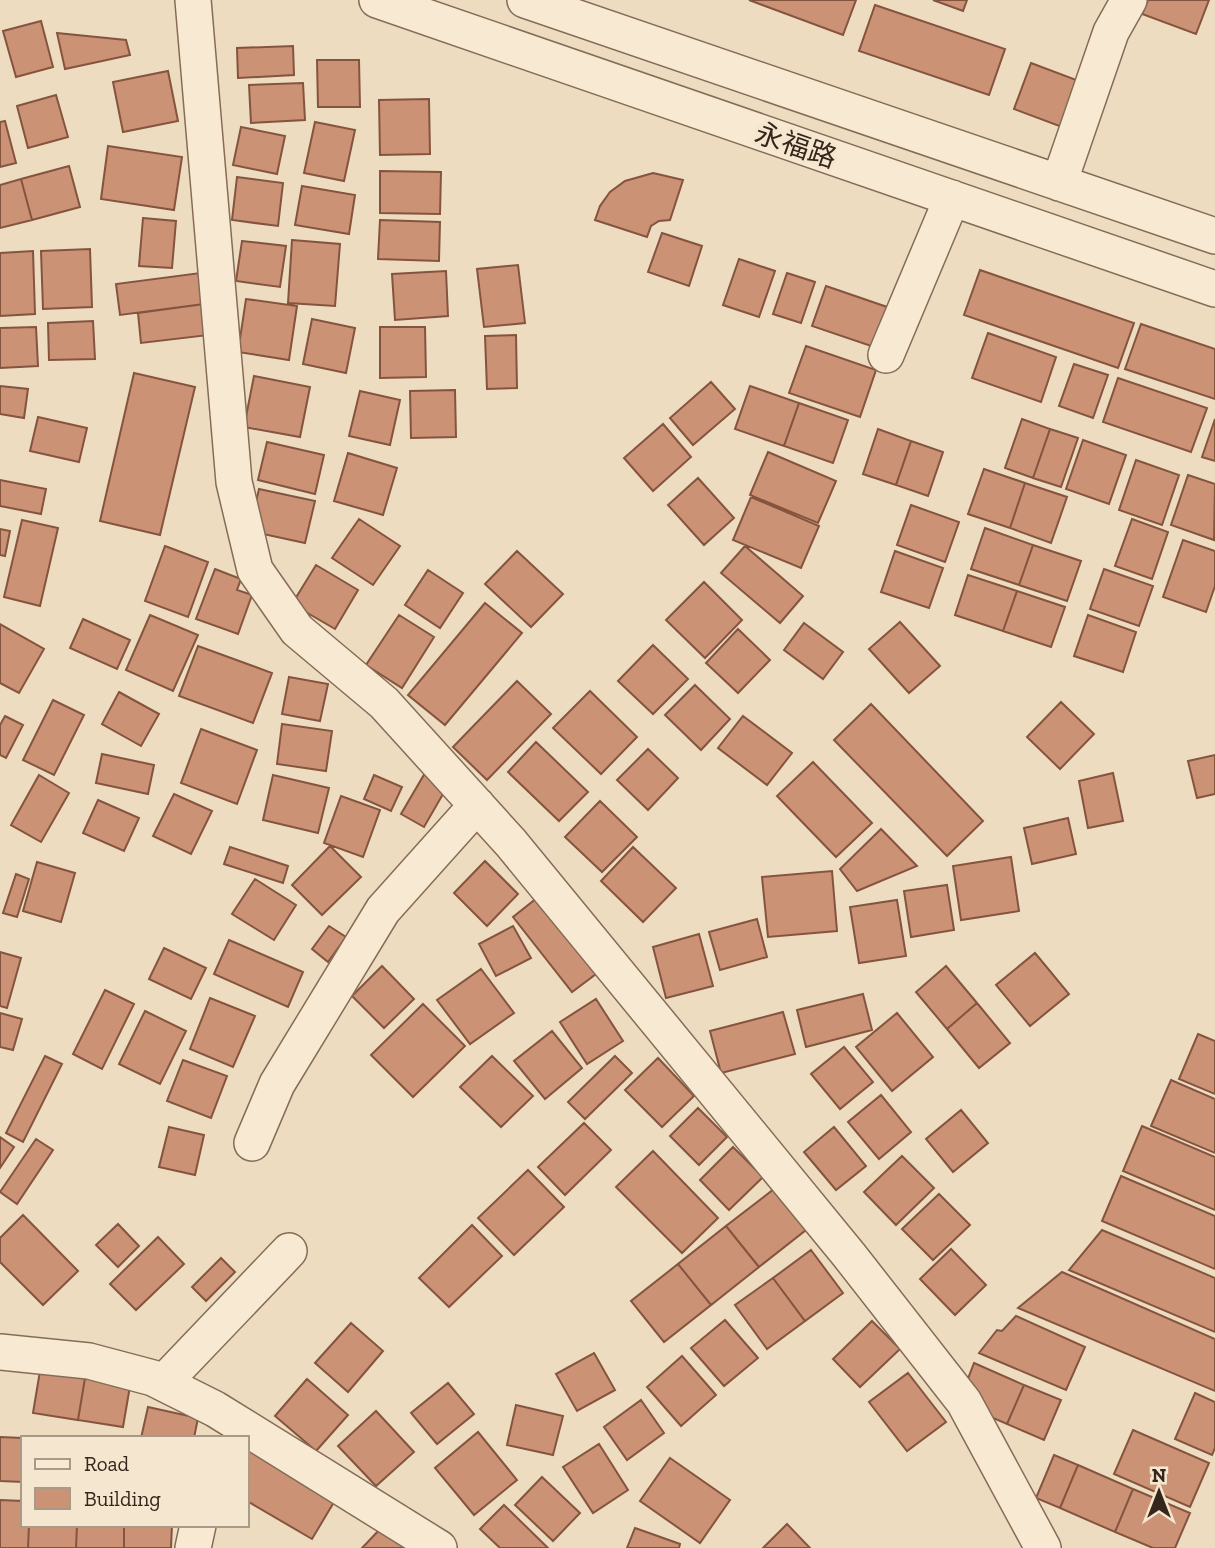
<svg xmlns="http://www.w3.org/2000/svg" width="1215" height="1548" viewBox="0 0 1215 1548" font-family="'Zilla Slab','Noto Sans SC',serif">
	<rect width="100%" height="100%" fill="#eddcbf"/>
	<path fill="#cb9275" stroke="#85543e" stroke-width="2" d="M749 0H856L843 35Z
		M933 0H967L963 11Z
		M1148 0H1209L1196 34 1142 14Z
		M875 5 1005 49 989 95 859 51Z
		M41 21 53 67 16 77 3 31Z
		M57 33 126 40 130 55 65 69Z
		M293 46 294 75 238 78 237 48Z
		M317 60H359L360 107H318Z
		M1031 63 1079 81 1062 127 1014 109Z
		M168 71 178 121 123 132 113 82Z
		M303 83 305 120 251 123 249 85Z
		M56 95 68 137 28 148 17 106Z
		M429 99 430 154 380 155 379 100Z
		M5 121 16 163 0 167V122Z
		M315 122 355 130 344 181 304 173Z
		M241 127 285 136 277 174 233 165Z
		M108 146 182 157 174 210 101 199Z
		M69 166 80 207 32 220 21 179Z
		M380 171 441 172 440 214 380 213Z
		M653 173 683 180 670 220 659 221 651 226 647 237 595 220 600 206 610 192 625 181Z
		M237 177 283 183 278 226 232 220Z
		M21 179 32 220 0 228V185Z
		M302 186 355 195 349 234 295 225Z
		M143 218 176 221 172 268 139 266Z
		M380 220 440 222 439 261 378 259Z
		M662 233 702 246 689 286 648 272Z
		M292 240 340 244 335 306 288 303Z
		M242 241 286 246 280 287 236 281Z
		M90 249 92 307 43 309 41 251Z
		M33 251 35 314 0 316V253Z
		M739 259 775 271 759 317 723 305Z
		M518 265 525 323 484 327 477 269Z
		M980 270 1134 323 1118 368 964 315Z
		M446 271 448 316 395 320 392 274Z
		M200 273 204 304 120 315 116 284Z
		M787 273 815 282 801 323 773 314Z
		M826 286 890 308 877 348 812 326Z
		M246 299 297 306 289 360 238 352Z
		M204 304 209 335 141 343 138 313Z
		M312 319 355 328 346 373 303 364Z
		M93 321 95 359 49 360 48 323Z
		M1141 324 1215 349V399L1125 369Z
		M36 327 38 366 0 368V328Z
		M380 327H425L426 377 380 378Z
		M988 333 1056 357 1041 402 972 378Z
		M516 335 517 388 487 389 485 336Z
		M806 346 876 370 860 417 789 393Z
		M1074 364 1108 375 1093 418 1059 406Z
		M134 373 195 387 160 535 100 521Z
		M254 376 310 387 300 437 244 427Z
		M1118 378 1207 408 1191 452 1103 422Z
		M711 382 735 409 693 445 670 418Z
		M0 386 28 389 24 418 0 414Z
		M750 386 799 403 784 446 735 429Z
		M455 390 456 437 411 438 410 391Z
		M360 391 400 400 390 445 349 436Z
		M799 403 848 420 833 463 784 446Z
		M38 417 87 428 79 462 30 451Z
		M1022 419 1050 429 1033 478 1005 468Z
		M1215 419V461L1202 457Z
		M663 424 691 457 653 491 624 458Z
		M878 429 911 441 896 485 863 474Z
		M1050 429 1078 438 1061 487 1033 478Z
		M1083 440 1126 455 1109 504 1066 489Z
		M911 441 943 452 928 496 896 485Z
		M267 442 324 455 315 494 258 480Z
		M768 452 836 481 818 523 750 495Z
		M348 453 397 468 383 515 334 501Z
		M1136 460 1179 475 1162 525 1119 510Z
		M984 469 1025 483 1010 528 968 514Z
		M1188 475 1215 484 1214 540 1171 525Z
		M698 478 734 518 704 545 668 505Z
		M0 480 46 489 41 514 0 506Z
		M1025 483 1067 497 1051 543 1010 528Z
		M259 489 315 501 305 543 249 531Z
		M751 497 819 526 801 568 733 540Z
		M911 505 959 522 945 562 897 545Z
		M359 519 400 546 373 585 332 558Z
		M1132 519 1168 532 1152 579 1115 566Z
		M22 520 58 528 40 606 4 597Z
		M985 528 1033 545 1019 585 971 569Z
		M0 529 10 531 5 556 0 555Z
		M1183 540 1215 551V586L1206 612 1163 597Z
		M1033 545 1081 561 1067 601 1019 585Z
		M165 546 208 562 188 617 145 601Z
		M745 546 803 596 780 623 721 573Z
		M517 551 563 594 531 627 485 584Z
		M895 551 943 568 929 608 881 592Z
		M316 565 358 590 335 629 292 604Z
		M215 569 241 579 237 590 252 595 238 634 196 619Z
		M1104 569 1153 586 1139 626 1090 609Z
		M428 570 463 593 440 628 405 605Z
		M968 575 1017 591 1003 631 955 615Z
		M704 582 742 620 705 658 666 620Z
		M1017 591 1065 607 1051 647 1003 631Z
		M485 603 522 633 445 725 408 695Z
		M150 615 198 635 173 691 126 670Z
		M399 615 434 637 402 688 366 665Z
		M1088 615 1136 632 1123 672 1074 656Z
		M83 619 130 640 117 669 70 648Z
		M900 622 940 666 909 693 869 649Z
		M804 623 843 652 823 679 784 650Z
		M0 624 44 649 19 693 0 683Z
		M738 629 770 660 738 693 706 663Z
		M653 645 688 679 653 714 618 681Z
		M198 646 272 673 253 723 179 696Z
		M289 677 328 684 320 721 282 714Z
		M517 681 551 714 487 780 453 747Z
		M695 685 730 719 701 750 665 715Z
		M590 691 637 737 601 774 553 728Z
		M119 692 159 714 141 746 102 724Z
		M53 700 84 715 54 775 23 760Z
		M1061 702 1094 734 1060 769 1027 737Z
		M871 704 983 821 947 856 834 740Z
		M5 716 23 725 6 758 0 755V725Z
		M743 716 792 753 767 785 718 748Z
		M282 724 332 731 326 771 277 764Z
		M201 729 257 750 237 804 181 783Z
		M536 742 588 792 559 821 508 772Z
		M648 749 678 778 648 810 617 780Z
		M102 754 154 765 148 794 96 783Z
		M1215 755V794L1197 798 1188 761Z
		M813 762 872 823 836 857 777 796Z
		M425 773 447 787 424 827 401 814Z
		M1113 773 1123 821 1088 828 1079 781Z
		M39 775 69 793 41 842 11 825Z
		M273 775 329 788 318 833 263 820Z
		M374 775 402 787 391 811 364 799Z
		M174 794 212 811 191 854 153 836Z
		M341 796 380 810 363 857 324 843Z
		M98 800 139 818 124 851 83 833Z
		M600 801 637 837 602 872 565 837Z
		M1068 818 1076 854 1032 864 1024 828Z
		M881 829 917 866 857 891 840 869Z
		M330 846 361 877 322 915 292 885Z
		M230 847 288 866 283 883 224 864Z
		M633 847 676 888 643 922 601 881Z
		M1011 857 1019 911 961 920 953 866Z
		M485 861 518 894 487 926 454 893Z
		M37 862 75 873 61 922 23 911Z
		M832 871 837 931 768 937 762 877Z
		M16 874 29 879 17 917 3 913Z
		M255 879 296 905 274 940 232 914Z
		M947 885 954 930 911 937 904 891Z
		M537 898 596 974 572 992 513 917Z
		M897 900 906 956 859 963 850 907Z
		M757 919 767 957 720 970 709 932Z
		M329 926 346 937 328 962 312 949Z
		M513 926 531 958 496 976 479 944Z
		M699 934 713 986 666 998 653 947Z
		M229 940 303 972 288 1007 214 974Z
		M164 948 206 968 191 999 149 979Z
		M0 952 21 958 7 1008 0 1006Z
		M1035 953 1069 994 1030 1026 996 985Z
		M382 966 414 999 384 1028 352 996Z
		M946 966 977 1003 947 1029 916 992Z
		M481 969 514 1013 470 1044 437 1000Z
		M105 990 134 1004 102 1069 73 1054Z
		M863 994 872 1030 806 1047 797 1010Z
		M210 998 255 1016 233 1067 190 1049Z
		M596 999 623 1041 587 1064 560 1022Z
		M977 1003 1010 1043 979 1068 947 1029Z
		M423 1004 465 1046 413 1097 371 1055Z
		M145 1011 186 1031 160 1084 119 1064Z
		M783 1012 795 1054 721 1073 710 1031Z
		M0 1013 22 1019 13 1050 0 1047Z
		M897 1013 933 1057 892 1091 856 1047Z
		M552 1031 582 1068 545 1099 514 1061Z
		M1198 1034 1215 1041V1094L1179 1079Z
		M844 1047 873 1082 840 1109 811 1074Z
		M45 1056 62 1064 23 1142 6 1133Z
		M492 1056 533 1096 501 1127 460 1087Z
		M615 1056 632 1073 585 1119 568 1102Z
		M658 1058 694 1096 662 1127 625 1090Z
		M183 1060 227 1076 211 1118 167 1101Z
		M1171 1080 1215 1099V1153L1151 1126Z
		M881 1095 911 1132 879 1159 848 1122Z
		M698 1108 727 1137 699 1165 670 1136Z
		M961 1110 988 1143 953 1172 926 1139Z
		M584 1123 611 1150 565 1195 538 1167Z
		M1142 1126 1215 1157V1210L1123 1171Z
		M169 1127 204 1135 195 1175 159 1167Z
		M834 1127 866 1166 836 1190 804 1152Z
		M0 1137 14 1147 0 1168Z
		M36 1139 53 1150 17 1204 0 1192Z
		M733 1147 763 1177 729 1210 700 1180Z
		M653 1151 718 1218 682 1253 616 1187Z
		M902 1156 934 1188 896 1225 864 1192Z
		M528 1170 564 1207 514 1255 478 1218Z
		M1121 1176 1215 1216V1269L1102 1221Z
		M774 1189 806 1230 759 1267 726 1226Z
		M939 1194 970 1225 933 1260 902 1229Z
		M23 1215 78 1271 43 1305 0 1262V1238Z
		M118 1224 139 1246 118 1267 96 1245Z
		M472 1225 502 1256 449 1307 419 1278Z
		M726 1226 759 1267 711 1305 678 1264Z
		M1102 1230 1215 1278V1332L1069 1270Z
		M158 1237 184 1264 136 1310 110 1284Z
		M951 1249 986 1285 955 1315 920 1279Z
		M811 1250 843 1293 805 1321 773 1278Z
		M221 1258 235 1272 206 1301 192 1287Z
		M678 1264 711 1305 664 1342 631 1301Z
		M1062 1272 1215 1339V1391L1018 1308Z
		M773 1278 805 1321 767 1349 735 1305Z
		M1016 1316 1085 1347 1066 1390 979 1353 997 1330 1002 1331Z
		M725 1320 758 1358 724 1386 691 1348Z
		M872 1321 900 1349 860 1387 833 1359Z
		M351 1323 383 1351 348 1392 315 1363Z
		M594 1353 615 1390 577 1411 556 1374Z
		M682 1356 716 1395 681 1426 647 1387Z
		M974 1363 1024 1385 1007 1424 986 1415 966 1384Z
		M40 1371 85 1378 78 1420 33 1413Z
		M908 1373 946 1422 907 1451 869 1402Z
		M85 1378 130 1386 123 1427 78 1420Z
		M307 1379 348 1415 316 1451 275 1416Z
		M448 1383 474 1414 437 1444 411 1413Z
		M1024 1385 1061 1400 1044 1440 1007 1424Z
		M1195 1393 1215 1402V1448L1212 1455 1175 1439Z
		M641 1400 664 1433 627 1460 604 1427Z
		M516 1405 563 1416 553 1455 507 1445Z
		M148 1407 198 1418 194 1438H141Z
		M376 1411 414 1452 376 1486 338 1446Z
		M1133 1430 1209 1463 1190 1507 1114 1474Z
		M478 1432 517 1480 474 1515 435 1468Z
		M0 1437 23 1438V1482L0 1481Z
		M247 1444 337 1497 312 1539 247 1501Z
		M599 1444 628 1490 593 1513 563 1467Z
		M1054 1455 1078 1465 1060 1508 1036 1498Z
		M670 1458 730 1500 700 1543 640 1501Z
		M1078 1465 1133 1489 1115 1532 1060 1508Z
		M542 1477 580 1513 553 1541 515 1505Z
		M1133 1489 1190 1513 1175 1548H1153L1115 1532Z
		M0 1500 23 1501V1525H29L28 1548H0Z
		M504 1505 548 1548H500L480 1529Z
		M787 1524 810 1548H763Z
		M29 1525H77L76 1548H28Z
		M77 1525H124V1548H76Z
		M124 1525H172L171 1548H124Z
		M382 1527 405 1548H362Z
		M635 1528 680 1544 679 1548H627Z"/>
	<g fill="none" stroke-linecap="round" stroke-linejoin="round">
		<defs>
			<path id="minor" d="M193 0 234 482 255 570 297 630 384 703 511 843 849 1255 964 1402 1043 1548
				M377 0 1215 289
				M525 0 1215 236
				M1059 183 1111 32 1129 0
				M886 355 952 198
				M252 1143 277 1084 383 910 477 805
				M0 1352 89 1361 153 1378 215 1409 439 1548
				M163 1383 289 1251
				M193 1548 198 1525"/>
		</defs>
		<use href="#minor" stroke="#866c58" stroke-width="38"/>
		<use href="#minor" stroke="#f8ead2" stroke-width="35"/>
	</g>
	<g text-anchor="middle" stroke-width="7" stroke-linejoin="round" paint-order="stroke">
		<g font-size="28" fill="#35261c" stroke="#f5e7cf">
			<text transform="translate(796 145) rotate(19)" y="10">永福路</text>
		</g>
	</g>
	<rect x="21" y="1436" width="228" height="91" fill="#f5e7cf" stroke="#a89a87" stroke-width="2"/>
	<rect x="35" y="1459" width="35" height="10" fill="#f8ead2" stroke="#a89a87" stroke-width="2"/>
	<text x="84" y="1471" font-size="21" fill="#35261c">Road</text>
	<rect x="35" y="1488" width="35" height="21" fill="#cb9275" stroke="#a89a87" stroke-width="2"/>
	<text x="84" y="1506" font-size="21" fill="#35261c">Building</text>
	<g transform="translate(1159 1492)" stroke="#f5e7cf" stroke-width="5" paint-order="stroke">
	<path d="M0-5L12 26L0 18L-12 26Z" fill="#35261c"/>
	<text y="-10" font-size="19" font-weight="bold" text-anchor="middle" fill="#35261c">N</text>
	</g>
</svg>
